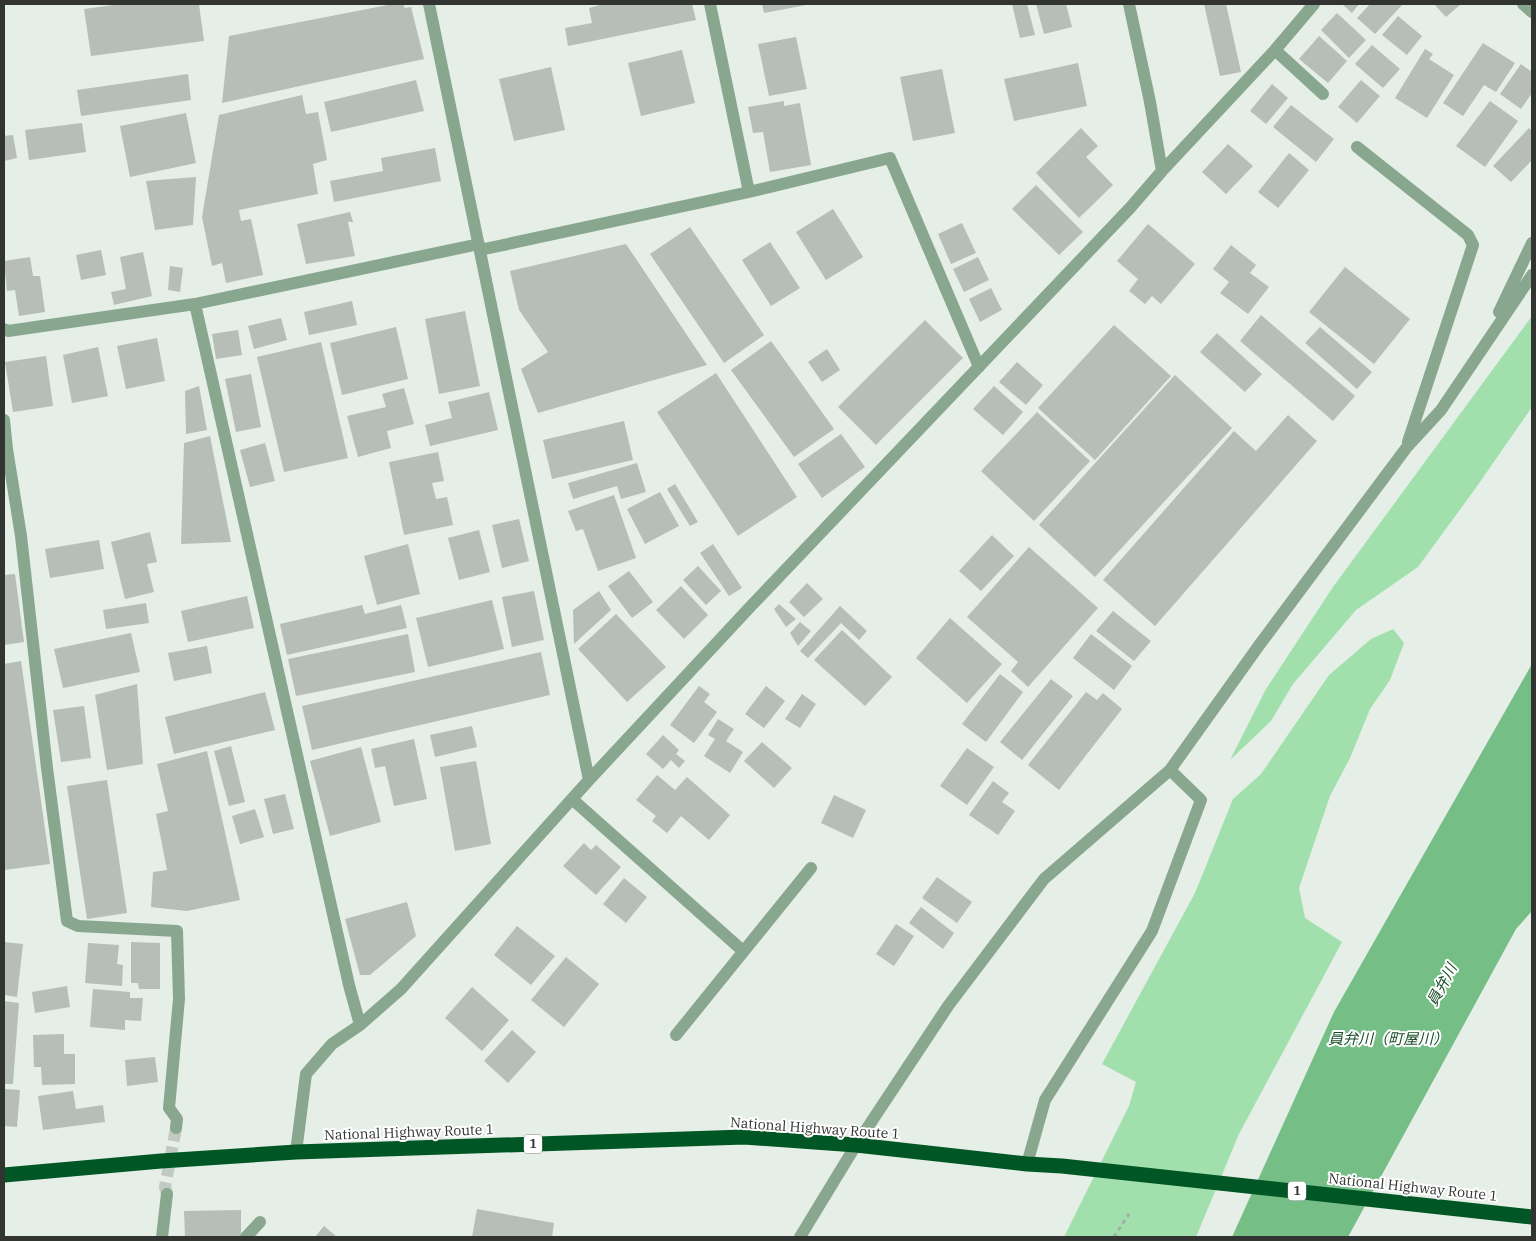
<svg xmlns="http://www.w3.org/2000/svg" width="1536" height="1241" viewBox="0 0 1536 1241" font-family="'IBM Plex Serif','Noto Sans JP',serif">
	<rect width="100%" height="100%" fill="#e5eee7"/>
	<path fill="#a1e0ad" d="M1532 316V407L1475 489 1418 567 1356 610 1293 684 1271 721 1230 760 1266 689 1333 587Z
		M1393 629 1404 643 1390 680 1370 709 1350 758 1330 796 1299 888 1305 918 1342 942 1239 1134 1196 1237H1064L1129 1106 1136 1082 1102 1064 1195 893 1233 799 1261 774 1329 675 1371 639Z"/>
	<path fill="#75be86" d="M1532 664V911L1516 929 1348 1237H1232L1334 1012Z"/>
	<path fill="#b6beb7" d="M121 4H199L204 41 91 56 84 9Z
		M393 4H403L405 8 411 7 424 59 222 103 229 36Z
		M600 4H692L696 20 568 46 565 28 592 23 589 8 600 5Z
		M762 4H806V5L764 13Z
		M1012 4H1027L1035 35 1020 38Z
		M1036 4H1066L1072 27 1044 34Z
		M1204 4H1226L1241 72 1220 76Z
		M1342 4H1359L1352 13Z
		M1370 4H1403L1375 34 1357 18Z
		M1434 4H1461L1446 17Z
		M1337 13 1366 40 1349 58 1321 30Z
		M1398 16 1422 36 1407 55 1382 35Z
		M1319 36 1347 61 1328 83 1299 59Z
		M796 37 807 89 769 96 758 44Z
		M1483 43 1515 63 1496 92 1484 85 1463 116 1443 103Z
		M1372 45 1400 69 1383 88 1355 64Z
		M1425 49 1433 54 1429 59 1454 75 1427 118 1395 98Z
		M682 50 695 103 641 116 628 63Z
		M1078 63 1087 106 1014 121 1004 79Z
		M1521 64 1532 72V93L1521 109 1500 94Z
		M551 67 565 130 514 141 499 79Z
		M942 69 955 133 913 141 900 77Z
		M188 74 191 100 81 116 77 90Z
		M416 80 424 111 331 132 324 102Z
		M1361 80 1380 96 1357 123 1338 107Z
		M1272 84 1288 98 1266 124 1250 111Z
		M302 95 306 114 318 112 327 160 313 164 318 194 239 210 241 221 251 219 263 275 226 283 222 263 212 266 202 217 219 115Z
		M784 101V106L800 103 811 165 770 172 763 132 753 133 748 107Z
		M1490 101 1518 121 1485 167 1456 146Z
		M1291 105 1334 139 1316 162 1273 127Z
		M186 113 196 163 130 177 120 126Z
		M82 123 86 152 29 160 25 130Z
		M1081 128 1098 146 1086 157 1113 185 1079 218 1036 173Z
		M1529 128 1532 131V160L1511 182 1493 166Z
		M13 135 17 158 4 161V136Z
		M1228 144 1253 166 1226 194 1202 172Z
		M435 148 441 181 334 202 330 181 383 171 381 158Z
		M1289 153 1309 170 1278 208 1258 192Z
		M196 177 193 225 155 230 146 181Z
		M1036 185 1083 232 1059 255 1012 209Z
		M833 209 863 257 826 280 796 232Z
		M350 212 353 222H348L355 256 306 264 297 224Z
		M962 223 976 253 951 264 938 234Z
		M1148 224 1195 264 1161 304 1152 296 1145 304 1129 291 1138 279 1117 261Z
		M690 227 764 335 724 363 650 254Z
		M770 242 800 288 771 306 742 260Z
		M626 244 707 365 538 413 521 369 548 352 519 310 510 271Z
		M1231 245 1256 265 1250 273 1269 287 1248 314 1220 293 1229 282 1213 269Z
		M101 250 106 275 81 280 76 255Z
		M143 252 152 296 114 305 111 292 126 289 120 257Z
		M30 257 33 276H40L45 312 19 316 15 290 7 291 4 261Z
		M978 257 989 280 964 292 953 269Z
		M170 266 183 268 180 292 168 290Z
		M1345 267 1410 319 1374 364 1309 312Z
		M991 288 1002 310 980 322 969 299Z
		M352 301 357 325 309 335 304 312Z
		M465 311 480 386 439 394 425 319Z
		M1261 315 1355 396 1333 421 1240 341Z
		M281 318 287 340 254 349 248 326Z
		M925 320 963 358 876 445 838 407Z
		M1114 325 1171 376 1095 460 1038 408Z
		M396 327 408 379 342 395 330 343Z
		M1320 327 1372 372 1357 389 1305 343Z
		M238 330 242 355 216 359 212 334Z
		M1217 333 1262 374 1245 392 1200 352Z
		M157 338 165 381 126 389 117 346Z
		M771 341 834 429 794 457 731 370Z
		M321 342 348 458 284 472 257 357Z
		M98 347 108 396 72 403 63 355Z
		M827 349 840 370 822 382 808 362Z
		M46 356 53 406 13 412 5 362Z
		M1017 362 1043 385 1026 405 999 382Z
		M716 373 797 497 738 536 657 412Z
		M251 374 261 427 236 432 225 379Z
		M1175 375 1232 428 1095 577 1039 525Z
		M199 386 207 430 186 434 185 391Z
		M994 386 1023 412 1003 435 973 409Z
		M404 388 414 424 387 431 391 448 358 457 347 416 386 407 382 394Z
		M489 392 498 430 430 446 425 425 452 418 448 402Z
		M1037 412 1090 461 1034 521 981 471Z
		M1288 415 1317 441 1155 626 1103 580 1234 431 1256 451Z
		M624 421 633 460 552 479 543 440Z
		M841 434 865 467 822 498 798 464Z
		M210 436 231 542 181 544 184 443Z
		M265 443 275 481 250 487 240 450Z
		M438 452 444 481 432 483 436 499 447 497 453 525 404 535 389 462Z
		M637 463 646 492 621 499 617 486 573 499 568 483Z
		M675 484 698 522 690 526 667 489Z
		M660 492 679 526 645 544 627 509Z
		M614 495 636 558 598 571 583 529 576 531 568 511Z
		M519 519 529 561 502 568 492 525Z
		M479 530 490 572 459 580 448 538Z
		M150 532 157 562 147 564 154 592 125 599 111 542Z
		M992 535 1014 556 981 591 959 571Z
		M99 540 104 569 50 578 45 549Z
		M408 544 420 594 377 605 364 556Z
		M713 544 742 588 729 596 700 553Z
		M1029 547 1098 608 1028 687 1011 671 1018 662 967 617Z
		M698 566 721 591 706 605 683 580Z
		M629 571 653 602 632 618 608 586Z
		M15 574 24 642 4 645V575Z
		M807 583 823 599 804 617 789 602Z
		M681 586 708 615 684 639 656 610Z
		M534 591 544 640 512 647 502 597Z
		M599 591 611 610 574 644 573 610Z
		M247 596 254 628 188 642 181 611Z
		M492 600 504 649 428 667 416 618Z
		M146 603 149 623 106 629 103 610Z
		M779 604 796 619 786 627 774 609Z
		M362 605 365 614 401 605 407 628 287 655 280 624Z
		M840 606 867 631 859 640 841 623 808 658 800 651Z
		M1113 611 1151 641 1134 661 1096 631Z
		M616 614 666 667 627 702 578 649Z
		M950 618 1002 664 967 703 916 658Z
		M800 622 811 631 798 646 790 633Z
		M842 630 892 677 865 706 814 660Z
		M131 633 140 672 63 688 54 649Z
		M408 634 415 672 296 696 288 659Z
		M1091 634 1132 666 1114 690 1073 658Z
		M207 646 212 673 174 681 168 653Z
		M541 652 550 695 312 750 302 706Z
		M21 661 50 864 4 870V664Z
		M1000 674 1023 692 986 742 962 724Z
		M1051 679 1073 696 1022 760 1000 742Z
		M137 684 143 764 107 770 95 695Z
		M699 686 710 694 704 702 717 712 694 743 670 725Z
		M766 686 785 701 764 728 745 714Z
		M265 692 275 730 174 754 165 717Z
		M1086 692 1097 700 1103 693 1122 709 1059 790 1028 765Z
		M802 694 816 704 800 728 785 719Z
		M84 706 91 758 61 762 53 710Z
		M718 719 734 729 726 741 743 752 730 773 704 756 715 739 708 735Z
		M472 726 477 747 435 757 430 735Z
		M663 735 679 750 676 754 685 761 679 768 671 760 663 769 646 754Z
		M414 739 427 799 394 806 385 766 375 768 371 749Z
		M762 742 792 768 774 788 744 761Z
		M231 746 245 802 229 806 214 751Z
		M361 747 381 822 330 836 310 761Z
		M967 748 994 767 967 805 940 786Z
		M207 751 240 900 187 911 151 907 153 872 167 870 156 814 168 811 157 764Z
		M476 761 491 844 455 851 440 767Z
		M657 775 675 790 687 777 730 815 709 840 681 816 667 833 652 821 656 816 636 800Z
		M107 780 127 913 87 919 67 786Z
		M993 781 1009 793 1002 802 1015 811 998 835 969 815Z
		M285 794 294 829 273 834 264 799Z
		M834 795 866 810 853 838 821 823Z
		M255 809 264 837 240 844 232 816Z
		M584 843 591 850 596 845 621 867 596 895 563 866Z
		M937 877 972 902 957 923 922 898Z
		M624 878 647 897 626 923 603 904Z
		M407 902 416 936 370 975H360L345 919Z
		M921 907 954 933 943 949 909 923Z
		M896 924 914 936 894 966 876 954Z
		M517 926 555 956 531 985 494 955Z
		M4 942 23 944 17 997 4 995Z
		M131 942 160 943V989H139L138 983H131Z
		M88 943 119 945 117 964 123 965 122 986 85 983Z
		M566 957 599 984 564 1027 531 1000Z
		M67 986 70 1007 35 1013 32 992Z
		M472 987 509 1020 482 1051 445 1018Z
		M93 989 130 992V998H143L141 1021 125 1020V1030L90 1027Z
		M4 1001 19 1003 13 1084H4Z
		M512 1030 536 1052 508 1083 484 1061Z
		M64 1034V1054H75V1084L42 1085 41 1067H34L33 1035Z
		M155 1057 158 1082 127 1086 125 1060Z
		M4 1089 20 1090 17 1127 4 1126Z
		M73 1091 76 1109 103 1105 105 1122 43 1130 38 1096Z
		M477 1209 554 1223 552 1237H472Z
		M241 1210V1237H185L184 1211Z
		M324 1226 337 1237H315Z"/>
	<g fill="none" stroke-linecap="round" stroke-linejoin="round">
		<path stroke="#c1c9c3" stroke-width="12" stroke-dasharray="12 6" stroke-linecap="butt" d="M167 1194 165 1187 176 1128"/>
		<path stroke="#a5aca6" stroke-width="3" stroke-dasharray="4 4" stroke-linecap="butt" d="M1114 1237 1129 1214"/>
		<path stroke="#88a78e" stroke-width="12" d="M246 1237 260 1222"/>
		<path stroke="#88a78e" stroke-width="12" d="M429 4 589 780
			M710 4 749 192
			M1129 4 1150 102 1162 171
			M1523 4 1532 12
			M1275 50 1323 94
			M1357 147 1468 235 1473 245 1408 442
			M480 250 749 192 890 158 979 367
			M195 304 349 985 360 1025
			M1499 312 1532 243
			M4 329 8 331 195 304 479 244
			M4 420 7 449 21 536 47 768 67 921 78 926 177 931 179 999 169 1108 177 1119 176 1128
			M572 799 743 951
			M676 1035 811 868
			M296 1152 306 1074 332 1044 360 1025 401 989 589 780 751 606 1130 208 1162 171 1275 50 1314 4
			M1027 1164 1045 1100 1152 931 1201 800 1170 770
			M162 1237 167 1194
			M800 1237 856 1145 948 1006 1044 879 1170 770 1260 644 1407 447 1441 410 1532 275"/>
		<path stroke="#005725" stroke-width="15" d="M4 1175 161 1161 296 1152 744 1137 856 1145 1027 1164 1062 1166 1532 1217"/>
	</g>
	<g text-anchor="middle" stroke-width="4" stroke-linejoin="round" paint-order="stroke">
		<g fill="#fff" stroke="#6f716f" stroke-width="1">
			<rect x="524" y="1134.5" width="18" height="19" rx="4"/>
			<rect x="1288" y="1181.5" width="18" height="19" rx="4"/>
		</g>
		<g font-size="12" font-weight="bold" fill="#313431">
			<text x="533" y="1148">1</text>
			<text x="1297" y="1195">1</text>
		</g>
		<g font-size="14" fill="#313431" stroke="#fff">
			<text transform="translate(815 1128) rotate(4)" y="5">National Highway Route 1</text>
			<text transform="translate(409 1132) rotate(-2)" y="5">National Highway Route 1</text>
			<text transform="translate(1413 1187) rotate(6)" y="5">National Highway Route 1</text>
		</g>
		<g font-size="15" font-style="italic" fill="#194e29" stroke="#fff">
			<text transform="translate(1442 985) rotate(-62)" y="5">員弁川</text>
			<text x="1388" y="1044">員弁川（町屋川）</text>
		</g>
	</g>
	<rect width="1536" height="1241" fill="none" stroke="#313431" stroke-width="10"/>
</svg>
